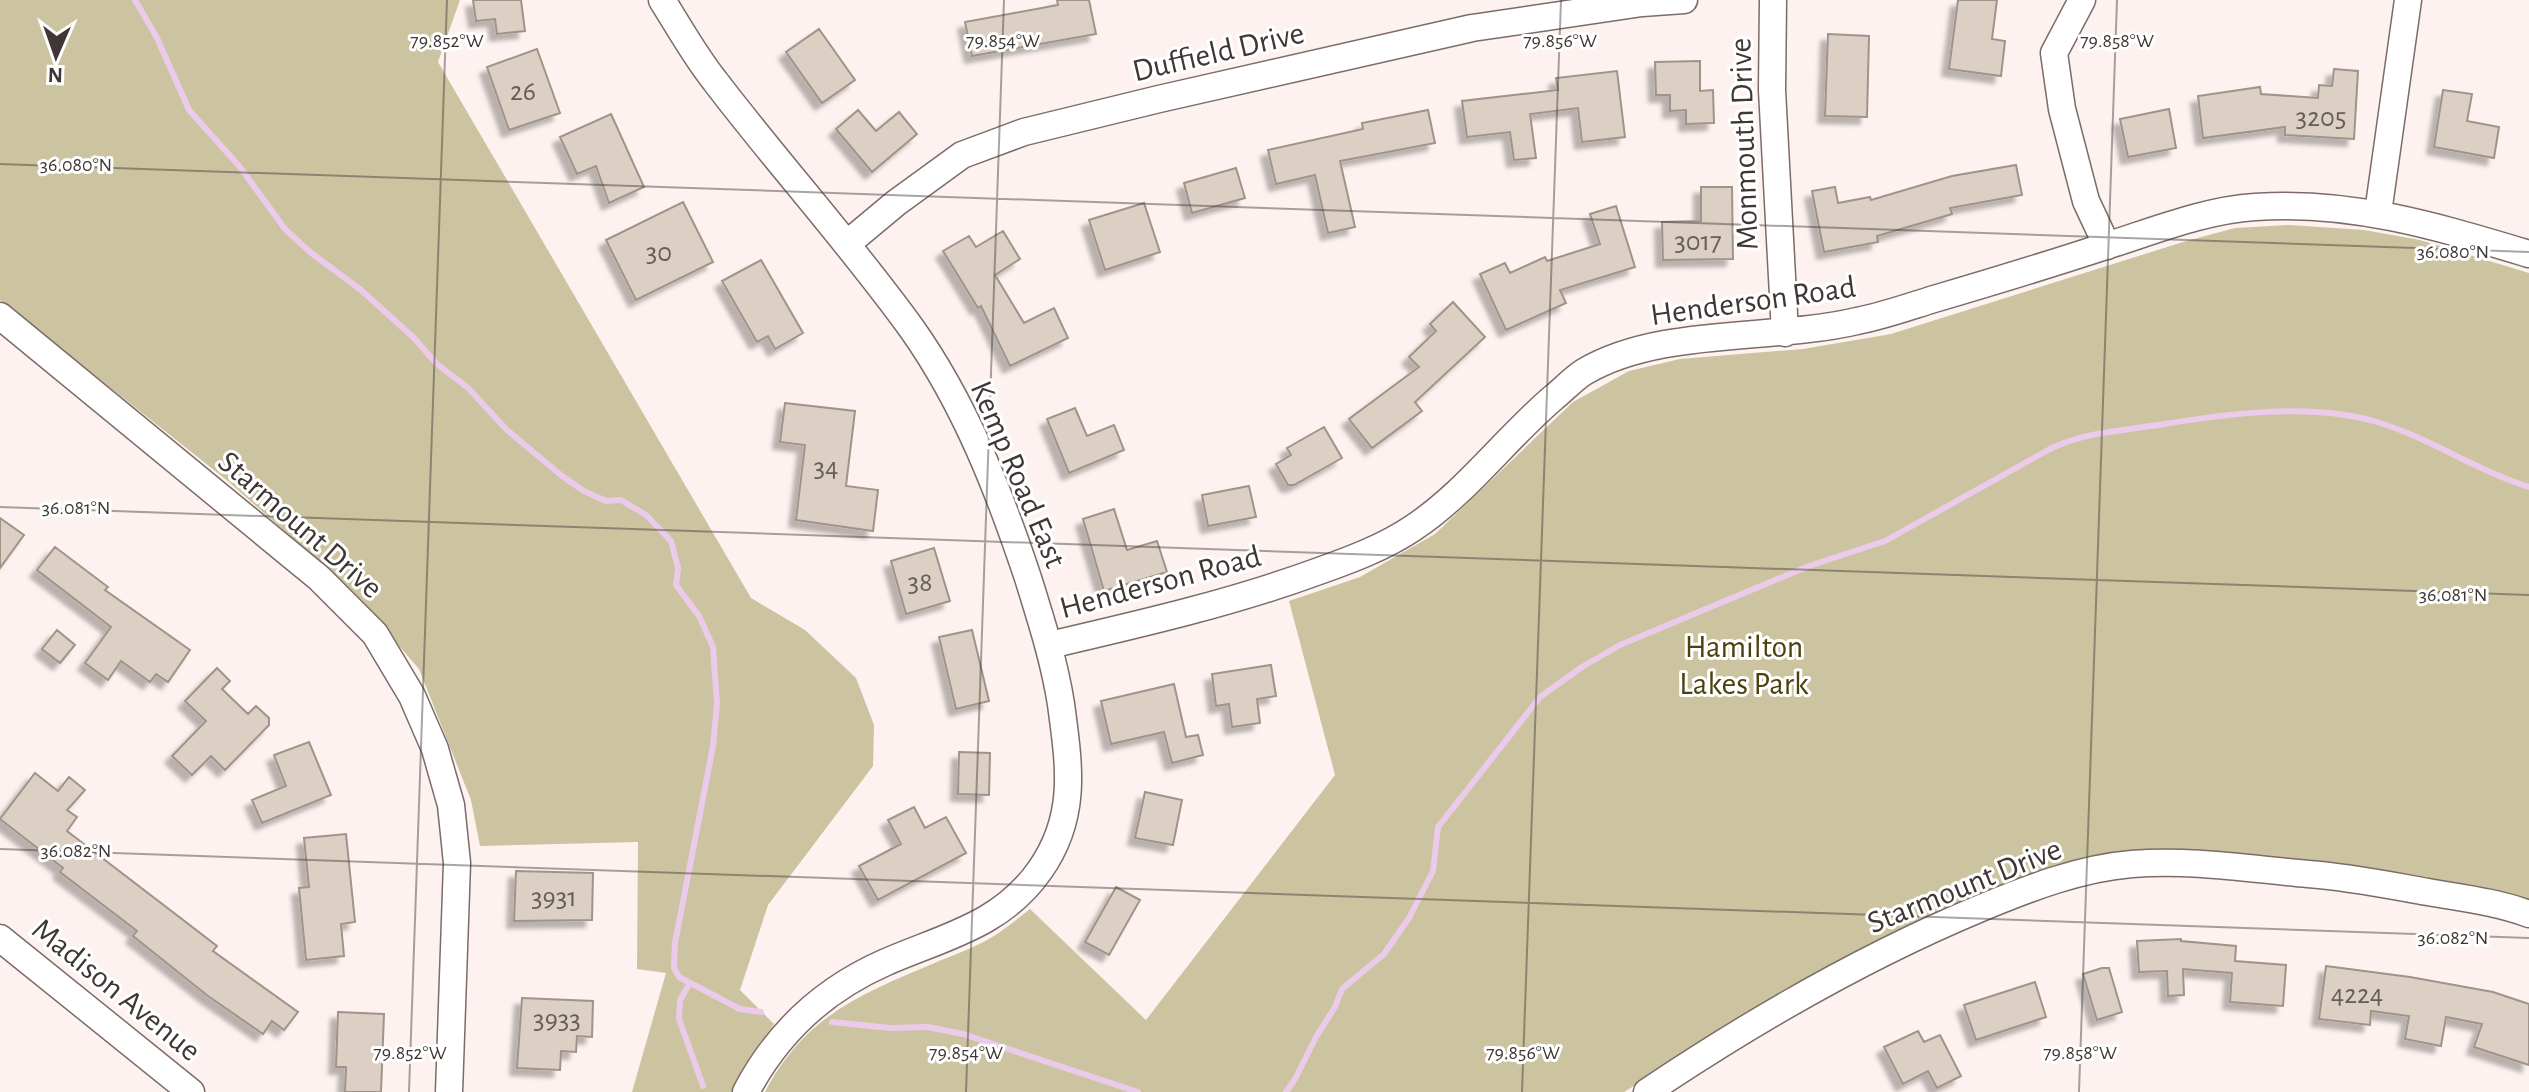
<svg xmlns="http://www.w3.org/2000/svg" width="2529" height="1092" viewBox="0 0 2529 1092" font-family="'Alegreya Sans',sans-serif">
	<defs>
		<filter id="shadow"><feDropShadow dx="-7" dy="7" stdDeviation="2" flood-color="#0004"/></filter>
	</defs>
	<rect width="100%" height="100%" fill="#fdf2ef"/>
	<path fill="#ccc3a0" d="M0 0H460L438 62 751 598 805 630 856 678 874 725 873 766 768 905 740 990 774 1024 747 1062 732 1092H632L666 973 637 969 638 842 480 846 471 800 419 669 352 591 229 482 0 300Z
		M2290 225 2364 230 2420 240 2529 273V902L2514 895 2339 866 2042 872 1979 894 1828 966 1624 1092H765C806 1014 862 994 939 961 959 953 981 945 1000 932 1010 925 1020 917 1030 909L1146 1020 1335 775 1289 601 1360 577 1435 534 1573 402 1629 371 1680 359 1803 349 1891 334 2183 242 2235 228Z"/>
	<g fill="none" stroke-linecap="round" stroke-linejoin="round">
		<path stroke="#eccaea" stroke-width="6" d="M135 0 157 38 189 110 240 167 285 229 310 252 361 290 413 337 437 364 468 388 507 430 562 476 584 491 606 501 621 500 646 515 671 541 678 568 676 585 699 616 713 647 717 703 713 746 675 943 674 968 679 977 740 1009 761 1012
			M690 983 680 1000 679 1019 703 1086
			M832 1022 890 1028 928 1027 963 1034 1138 1092
			M1286 1092 1295 1079 1316 1037 1335 1007 1342 989 1384 954 1409 918 1433 871 1438 827 1540 697 1582 667 1620 645 1809 566 1885 541 2050 449C2084 432 2121 431 2158 425 2225 414 2311 402 2377 422 2430 438 2477 471 2529 487"/>
	</g>
	<path fill="#dcd0c4" stroke="#a09489" stroke-width="2" filter="url(#shadow)" d="M473 0H521L525 31 497 34 495 19 476 21Z
		M1057 0H1089L1096 34 972 56 965 22 1058 5Z
		M1958 0H1997L1992 39 2005 41 2001 76 1949 69Z
		M819 29 855 80 822 103 786 52Z
		M1828 34 1869 36 1867 117 1825 116Z
		M537 49 560 113 509 130 487 67Z
		M1700 61V91L1713 90 1714 123 1686 124V110L1670 111V95H1656L1655 62Z
		M2334 69 2358 71 2354 139 2285 135V127L2203 138 2198 96 2260 87 2261 94 2318 98 2319 85 2332 86Z
		M1617 71 1625 137 1582 142 1578 108 1530 114 1536 158 1514 160 1510 132 1467 137 1462 101 1558 90 1556 78Z
		M2443 90 2472 94 2467 121 2499 127 2494 158 2434 147Z
		M2169 109 2176 148 2128 157 2120 119Z
		M858 110 876 131 899 112 917 134 872 172 836 129Z
		M1428 110 1435 143 1340 161 1355 227 1328 233 1315 175 1276 184 1268 150 1363 129 1362 123Z
		M611 114 644 187 609 203 596 166 577 174 560 137Z
		M2016 165 2022 195 1950 208 1952 214 1877 236 1878 242 1824 252 1812 191 1835 187 1838 203 1870 197 1871 200 1952 176Z
		M1236 168 1245 198 1192 213 1184 183Z
		M1701 187H1732L1733 259 1663 260 1662 222 1701 221Z
		M683 202 713 262 636 300 606 240Z
		M1144 203 1160 252 1105 270 1089 220Z
		M1616 206 1635 267 1560 290 1566 303 1506 330 1480 274 1505 263 1510 273 1545 257 1547 261 1600 244 1590 214Z
		M1003 231 1020 259 995 275 1024 323 1054 308 1068 338 1010 366 981 306 978 308 943 251 969 236 976 247Z
		M761 260 803 333 775 349 768 336 757 342 722 281Z
		M1453 302 1485 337 1415 402 1422 411 1372 448 1349 419 1419 367 1409 357 1436 331 1430 324Z
		M785 403 855 411 846 486 878 490 873 531 796 520 805 445 780 442Z
		M1075 408 1087 436 1114 425 1124 450 1069 473 1047 419Z
		M1324 427 1342 458 1294 485H1288L1276 464 1291 455 1287 448Z
		M1249 486 1256 517 1208 526 1202 495Z
		M1114 509 1127 550 1157 541 1167 572 1104 591 1083 519Z
		M0 518 24 535 0 568Z
		M55 547 108 587 105 590 190 650 168 682 156 674 150 682 121 661 108 680 85 663 111 627 37 570Z
		M934 548 950 601 906 614 891 561Z
		M57 630 75 645 60 663 42 649Z
		M972 630 989 701 956 709 939 637Z
		M1271 665 1276 696 1257 699 1260 723 1232 727 1229 704 1216 706 1212 674Z
		M217 668 230 681 222 689 248 714 256 706 269 718V725L225 770 211 756 192 775 172 756 206 721 185 701Z
		M1174 684 1186 737 1198 735 1203 755 1172 763 1164 732 1111 744 1101 701Z
		M309 742 331 795 262 823 252 800 286 786 274 755Z
		M959 752 990 753 989 795 958 794Z
		M35 773 58 791 69 777 85 790 67 810 77 817 67 831 217 946 213 951 298 1012 284 1030 272 1021 263 1034 208 996 133 936 137 931 60 872 63 868 0 819Z
		M1145 792 1182 800 1173 845 1135 838Z
		M914 807 925 828 946 817 966 853 878 900 859 866 901 844 888 820Z
		M346 834 355 922 341 924 344 956 306 960 299 888 309 887 304 838Z
		M516 871 593 873 592 920 514 921Z
		M1116 887 1140 900 1109 955 1085 942Z
		M2181 939V941L2236 946 2235 961 2286 965 2283 1006 2230 1002 2232 973 2183 969 2184 995 2168 996 2167 971 2139 972 2137 941Z
		M2326 966 2410 977 2493 992 2529 1004V1065L2474 1047 2482 1024 2446 1017 2441 1046 2405 1039 2409 1016 2371 1011 2370 1025 2319 1019Z
		M2102 968H2109L2122 1012 2097 1020 2083 974Z
		M2035 982 2046 1017 1976 1040 1964 1005Z
		M522 998 593 1001 592 1037 577 1036 576 1052 561 1051 560 1070 517 1068Z
		M338 1012 384 1014 381 1092H345L346 1067H336Z
		M1918 1031 1924 1042 1940 1035 1961 1076 1937 1088 1928 1071 1903 1084 1884 1047Z"/>
	<g fill="none" stroke-linecap="round" stroke-linejoin="round">
		<defs>
			<path id="street" d="M662 0C679 27 695 56 715 81 779 165 850 243 912 329 965 404 999 491 1028 578 1041 620 1054 660 1061 704 1069 765 1078 816 1040 870 1001 926 943 937 884 963 823 990 777 1033 746 1092
				M1773 0 1772 90 1785 333
				M2082 0 2054 53 2062 109 2086 201 2107 246
				M2378 213 2408 0
				M848 243 896 203 962 155 1024 132 1159 99 1472 28 1642 3 1684 0
				M0 316 319 578 375 634 412 696 435 749 451 805 457 863 449 1092
				M1050 645C1140 624 1232 603 1319 571 1350 560 1385 547 1413 528 1466 493 1505 439 1553 398 1563 390 1573 379 1584 372 1659 327 1773 341 1857 321 1883 316 1908 307 1934 299 1992 282 2051 264 2109 245 2156 230 2206 210 2255 207 2351 200 2439 227 2529 254
				M0 938 191 1092
				M1647 1092C1753 1021 1863 957 1981 908 2029 888 2081 868 2132 864 2190 859 2251 869 2308 874 2349 877 2388 885 2428 892 2462 898 2497 902 2529 914"/>
		</defs>
		<use href="#street" stroke="#7b6c68" stroke-width="29"/>
		<use href="#street" stroke="#fff" stroke-width="26"/>
	</g>
	<path fill="none" stroke="#3e3735" stroke-width="2" stroke-opacity="0.45" d="M0 164 2529 252M0 507 2529 595M0 849 2529 938M409 1092 447 0M966 1092 1004 0M1522 1092 1561 0M2079 1092 2117 0"/>
	<g text-anchor="middle" stroke-width="6" stroke-linejoin="round" paint-order="stroke">
		<g font-size="28" fill="#665d59">
			<text x="523" y="100">26</text>
			<text x="2321" y="126">3205</text>
			<text x="1698" y="250">3017</text>
			<text x="659" y="261">30</text>
			<text x="826" y="476">34</text>
			<text x="920" y="591">38</text>
			<text x="554" y="906">3931</text>
			<text x="2357" y="1003">4224</text>
			<text x="557" y="1028">3933</text>
		</g>
		<g font-size="32" fill="#3e3735" stroke="#fff">
			<text transform="translate(1218 51) rotate(-13)" y="11">Duffield Drive</text>
			<text transform="translate(1743 144) rotate(-92)" y="11">Monmouth Drive</text>
			<text transform="translate(1753 300) rotate(-8)" y="11">Henderson Road</text>
			<text transform="translate(1019 474) rotate(67)" y="11">Kemp Road East</text>
			<text transform="translate(301 524) rotate(41)" y="11">Starmount Drive</text>
			<text transform="translate(1160 581) rotate(-15)" y="11">Henderson Road</text>
			<text transform="translate(1964 885) rotate(-22)" y="11">Starmount Drive</text>
			<text transform="translate(117 989) rotate(39)" y="11">Madison Avenue</text>
		</g>
		<g font-size="32" fill="#4c400c" stroke="#fff">
			<text x="1744" y="657">Hamilton<tspan x="1744" dy="37">Lakes Park</tspan></text>
		</g>
	</g>
	<g font-size="20" text-anchor="middle" fill="#3e3735" stroke="#fff" stroke-width="6" stroke-linejoin="round" paint-order="stroke">
		<text x="447" y="47">79.852°W</text>
		<text x="1003" y="47">79.854°W</text>
		<text x="1560" y="47">79.856°W</text>
		<text x="2117" y="47">79.858°W</text>
		<text x="76" y="171">36.080°N</text>
		<text x="2453" y="258">36.080°N</text>
		<text x="76" y="514">36.081°N</text>
		<text x="2453" y="601">36.081°N</text>
		<text x="76" y="857">36.082°N</text>
		<text x="2453" y="944">36.082°N</text>
		<text x="410" y="1059">79.852°W</text>
		<text x="966" y="1059">79.854°W</text>
		<text x="1523" y="1059">79.856°W</text>
		<text x="2080" y="1059">79.858°W</text>
	</g>
	<g transform="translate(56 56) rotate(182)" stroke="#ffffff" stroke-width="6" paint-order="stroke">
	<path d="M0-6L14 30L0 20L-14 30Z" fill="#3e3735"/>
	<text y="-12" font-size="22" font-weight="bold" text-anchor="middle" fill="#3e3735">N</text>
	</g>
</svg>
